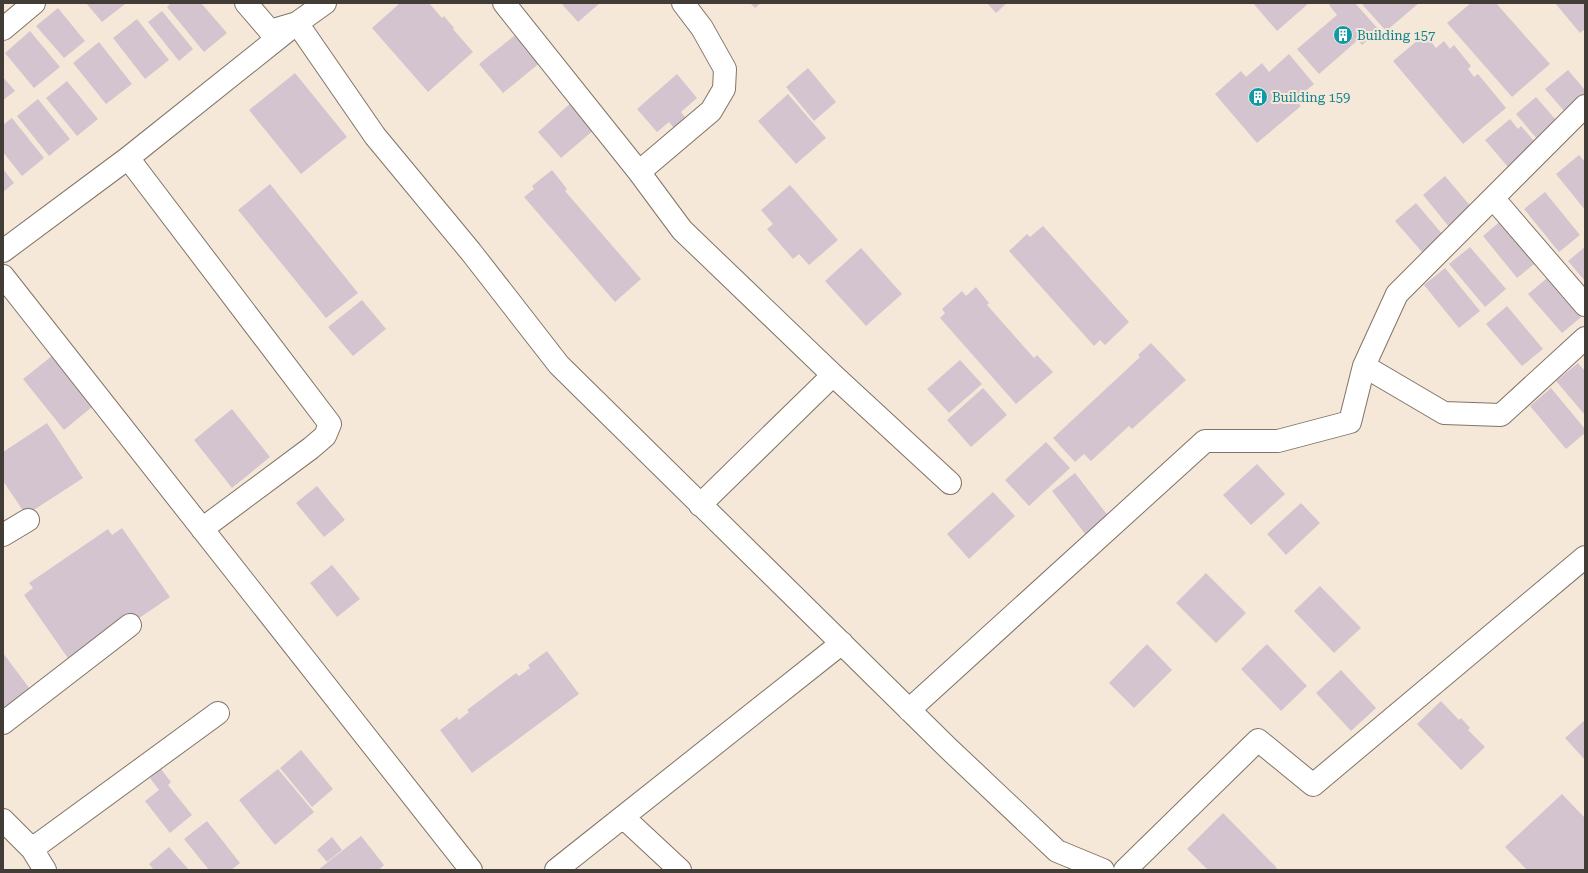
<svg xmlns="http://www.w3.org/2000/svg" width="1588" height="873" viewBox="0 0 1588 873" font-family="'Roboto Serif',serif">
	<rect width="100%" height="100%" fill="#f6e8d8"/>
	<path fill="#d4c4d0" d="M86 3H124L125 4 102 22Z
		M171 3H201L227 33 204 52 167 7Z
		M400 3H429L442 18 444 16 454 28 453 29 473 52 428 92 372 28Z
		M561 3H600L578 22Z
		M750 3H761L755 8Z
		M987 3H1007L996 13Z
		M1253 3H1309L1277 31Z
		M1331 3H1355L1379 30 1362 45 1358 40 1319 74 1297 49 1337 15 1329 5Z
		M1361 3H1419L1386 31Z
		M1471 3H1496L1550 64 1512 97 1447 23Z
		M1555 3H1585V29L1580 33Z
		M58 8 85 41 64 58 36 26Z
		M162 11 193 49 179 61 148 22Z
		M137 19 169 60 145 79 113 38Z
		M524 28 547 57 503 93 479 64Z
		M30 31 60 67 34 88 5 53Z
		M1425 34 1436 48 1444 41 1450 49 1454 45 1471 66 1468 69 1474 77 1478 74 1506 108 1463 144 1393 61Z
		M99 42 132 84 106 104 73 63Z
		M1289 54 1314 84 1295 100 1301 106 1257 143 1215 94 1241 71 1246 77 1262 63 1269 72Z
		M808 68 836 102 814 121 786 87Z
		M1568 70 1585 90V109L1572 120 1545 89Z
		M295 73 347 137 301 174 249 110Z
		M677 74 697 98 681 112 689 122 677 132 669 122 657 132 637 109Z
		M3 77 15 91 3 100Z
		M67 81 98 119 77 136 46 98Z
		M788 94 826 138 796 164 758 121Z
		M1536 97 1563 128 1543 146 1516 114Z
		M38 99 70 139 49 156 17 116Z
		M572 102 595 129 561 158 538 132Z
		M12 118 44 158 22 176 3 152V125Z
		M1510 119 1518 129 1521 126 1541 149 1513 173 1485 140Z
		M1579 155 1585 162V210L1556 174Z
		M3 169 14 183 3 192Z
		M552 170 567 189 565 191 641 279 615 302 524 197 534 189 532 186Z
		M1445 176 1473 209 1450 228 1423 195Z
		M270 184 358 293 326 318 238 210Z
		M790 185 838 240 809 265 799 254 793 259 767 229 773 224 761 210Z
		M1545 192 1580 235 1559 252 1524 209Z
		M1416 203 1443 235 1422 252 1395 221Z
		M1503 219 1538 261 1517 278 1483 236Z
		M1043 226 1129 322 1105 345 1100 340 1094 346 1009 251 1027 234 1030 237Z
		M1470 247 1506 289 1485 307 1449 264Z
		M1585 247V281L1568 261Z
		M861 248 902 294 866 326 825 281Z
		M1445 268 1480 311 1459 328 1424 285Z
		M1552 274 1585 314 1562 333 1528 294Z
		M976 287 989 303 987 305 1034 358 1037 355 1053 372 1016 404 940 318 945 313 942 309 962 291 966 296Z
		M362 300 386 329 353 356 328 327Z
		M1507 306 1543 349 1522 366 1486 324Z
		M1151 343 1186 380 1132 429 1129 426 1091 461 1084 454 1075 462 1053 438 1140 357 1138 355Z
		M57 352 98 402 64 430 23 379Z
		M960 360 982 384 949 413 927 389Z
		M1578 363 1585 371V415L1556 381Z
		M983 388 1007 415 971 447 947 420Z
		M1551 388 1585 429V433L1566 449 1530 406Z
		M232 409 270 457 232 488 194 440Z
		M47 423 83 478 26 515 3 481V452Z
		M1046 442 1070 468 1029 506 1005 480Z
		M1257 464 1285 494 1251 525 1223 495Z
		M1075 473 1109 517 1086 535 1052 491Z
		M317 486 345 520 324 537 296 503Z
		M993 492 1015 516 969 559 947 534Z
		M1301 503 1320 523 1286 555 1267 534Z
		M122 528 170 597 72 664 24 595 33 588 29 583 108 529 112 535Z
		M332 565 360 599 337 617 310 583Z
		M1206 573 1246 613 1216 643 1176 603Z
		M1320 586 1361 628 1334 653 1294 611Z
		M1147 644 1172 670 1134 708 1109 683Z
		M1267 644 1307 686 1281 711 1241 669Z
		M547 651 579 694 472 773 440 730 457 717 459 720 469 712 467 710 516 673 519 676 530 668 528 665Z
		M3 653 33 693 3 715Z
		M1341 670 1376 708 1351 731 1316 693Z
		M1441 701 1459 720 1461 718 1470 728 1468 730 1485 747 1461 770 1417 724Z
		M1585 720V760L1565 738Z
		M301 750 333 789 312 807 280 768Z
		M161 769 171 782 168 785 192 815 170 833 145 801 159 790 150 778Z
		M278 769 314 812 275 845 239 800Z
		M1562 794 1585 818V870H1527L1505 847Z
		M1223 813 1277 868 1274 870H1208L1187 849Z
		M207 821 240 863 231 870H209L184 839Z
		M361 836 384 865 379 870H318Z
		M332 837 342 850 327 862 317 850Z
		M169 847 189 870H154L149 864Z"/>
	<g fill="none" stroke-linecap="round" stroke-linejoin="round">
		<defs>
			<path id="minor" d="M246 3 270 31 297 23 375 136 471 252 559 365 948 748 1057 851 1103 870
				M504 3 639 172 682 230 833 375 950 483
				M3 29 34 3
				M128 158 330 424 325 436 311 448 202 529
				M639 172 711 111 724 89 725 69 702 28 683 3
				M1493 198 1585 305
				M3 251 128 158 297 23 325 3
				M3 276 471 870
				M1364 366 1444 413 1501 415 1585 338
				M700 505 833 375
				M3 535 28 520
				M909 710 1205 441H1278L1350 422 1364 366 1397 294 1585 106
				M3 723 130 625
				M623 817 680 870
				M3 820 32 849 45 870
				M32 849 218 713
				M556 870 842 643
				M1125 870 1258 740 1313 785 1585 557"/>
		</defs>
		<use href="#minor" stroke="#807466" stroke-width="24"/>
		<use href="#minor" stroke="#fff" stroke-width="22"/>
	</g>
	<defs>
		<symbol id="building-disc" viewBox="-11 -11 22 22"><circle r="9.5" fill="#0f9aa8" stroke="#f6e8d8"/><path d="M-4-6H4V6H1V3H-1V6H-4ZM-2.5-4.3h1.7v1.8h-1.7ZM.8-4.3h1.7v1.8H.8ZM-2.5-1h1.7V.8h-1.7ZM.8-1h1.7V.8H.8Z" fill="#fff"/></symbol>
	</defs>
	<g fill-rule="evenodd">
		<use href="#building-disc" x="1332" y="24" width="22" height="22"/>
		<use href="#building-disc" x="1247" y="86" width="22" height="22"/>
	</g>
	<g text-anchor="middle" stroke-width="4" stroke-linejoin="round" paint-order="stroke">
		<g font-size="13" fill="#0d838f" stroke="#f6e8d8" text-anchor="start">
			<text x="1357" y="40">Building 157</text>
			<text x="1272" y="102">Building 159</text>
		</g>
	</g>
	<rect width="1588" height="873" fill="none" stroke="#413c36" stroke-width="8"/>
</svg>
